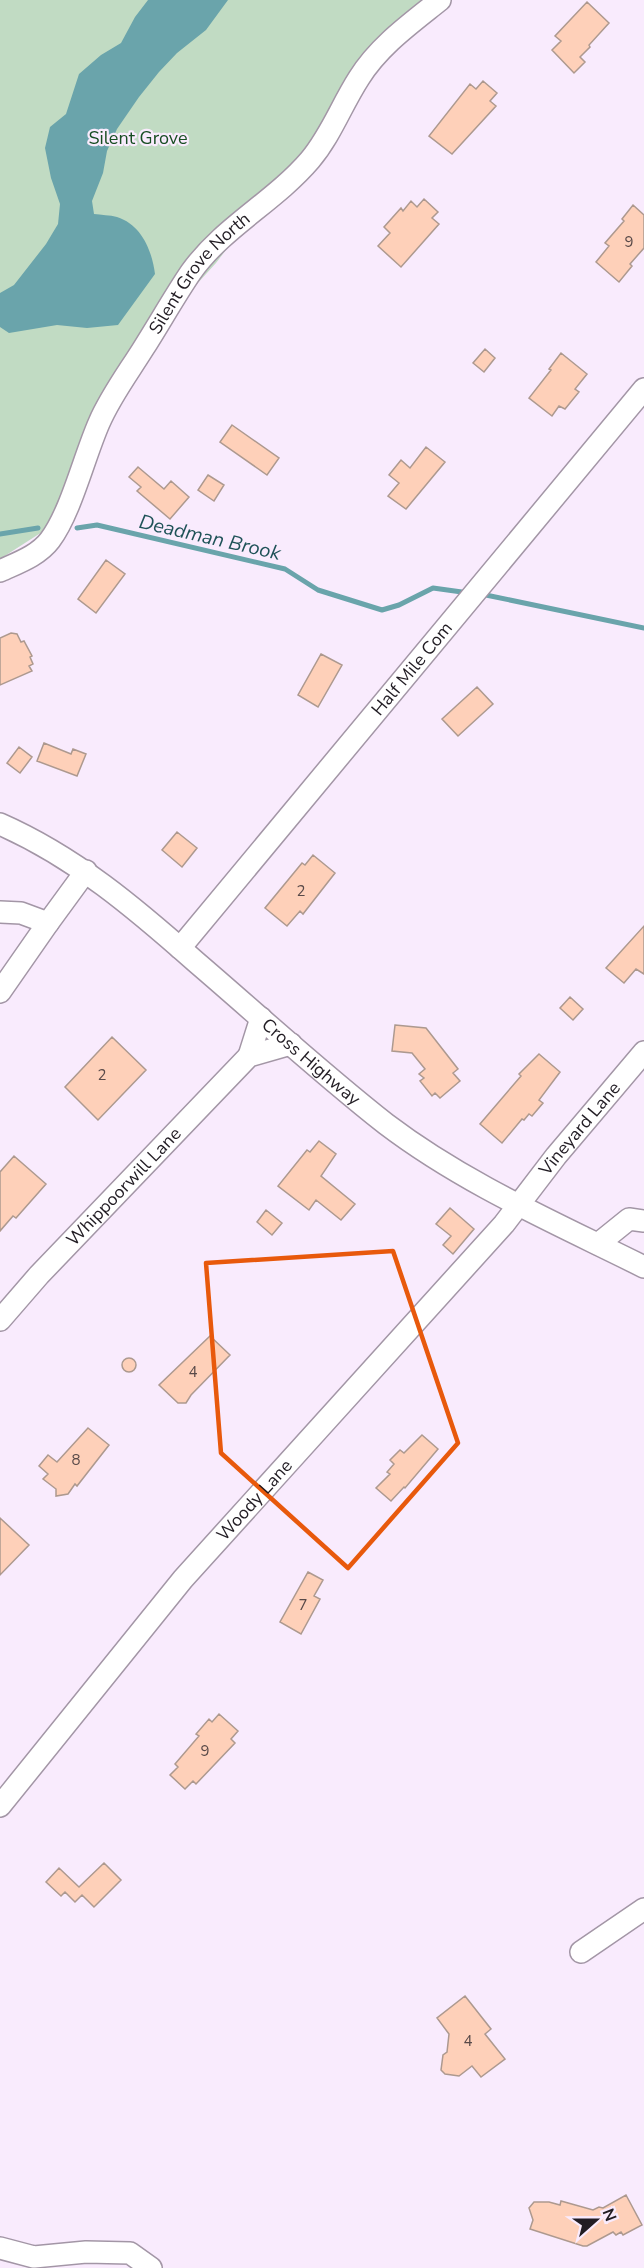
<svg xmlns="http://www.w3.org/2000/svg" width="644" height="2268" viewBox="0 0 644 2268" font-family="'Nunito Sans',sans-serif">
	<rect width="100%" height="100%" fill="#f9ebfd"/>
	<path fill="#c1dbc3" d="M0 0H431L394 35 340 123 281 178 216 263 137 350 96 404 75 482 53 525 0 559Z"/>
	<path fill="#6aa4ab" d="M148 0H228L206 30 177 53 159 72 139 97 117 129 107 151 103 173 92 201 94 214C101 215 110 215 117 217 142 225 152 251 155 274L118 325 87 328 57 325 9 333 0 327V293L14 285 46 244 58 224 60 204 51 178 45 148 50 127 66 114 79 74 101 55 121 43 135 17Z"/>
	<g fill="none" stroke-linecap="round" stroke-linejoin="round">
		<path stroke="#6aa4ab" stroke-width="5" d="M77 528 97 525 285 569 318 590 382 610 399 605 433 588 469 593
			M0 534 38 528
			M481 594 644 628"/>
	</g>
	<path fill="#fed0b9" stroke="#ad998f" stroke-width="1.5" d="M587 2 609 23 589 45 590 47 580 57 585 62 574 73 552 50 561 41 555 36Z
		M483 81 497 93 490 101 496 106 452 154 429 136 470 84 476 89Z
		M424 199 438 212 432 218 439 224 401 267 378 246 390 233 384 227 401 208 403 211 411 201 417 207Z
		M633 205 644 215V248L630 264 632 266 619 282 596 262 609 246 605 243 624 221 622 219Z
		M485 349 495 358 484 372 473 363Z
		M561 353 587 374 575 389 579 392 565 409 559 406 552 416 529 398 551 370 549 369Z
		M232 425 279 458 267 475 220 442Z
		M426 447 445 462 406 509 388 496 399 483 389 475 401 460 410 468Z
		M138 467 164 489 171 481 189 497 170 519 137 491 141 487 129 477Z
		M208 475 224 485 214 501 198 490Z
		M106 560 125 574 96 613 78 599Z
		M11 633 17 634 21 642 24 641 32 656 30 657 33 664 29 666 32 671 0 685V638Z
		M321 654 342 665 318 707 298 695Z
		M477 687 493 704 458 736 442 719Z
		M44 743 71 754 73 749 86 754 77 776 37 761Z
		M19 747 32 757 20 773 7 763Z
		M177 832 197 848 182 867 162 850Z
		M313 855 335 873 303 914 300 911 287 926 265 908 302 863 305 865Z
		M644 926V974L636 969 624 983 606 968Z
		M570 997 583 1009 573 1020 560 1008Z
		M395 1025 426 1028 458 1069 453 1073 460 1081 440 1098 435 1093 432 1096 420 1081 424 1078 419 1074 425 1069 412 1053 392 1051Z
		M112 1037 146 1070 98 1120 65 1087Z
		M539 1054 560 1072 539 1100 543 1103 532 1116 529 1114 524 1120 522 1119 502 1143 480 1124 521 1076 519 1074Z
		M319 1141 336 1154 321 1176 355 1204 341 1220 316 1200 309 1210 278 1186 307 1150 310 1152Z
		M14 1156 46 1184 16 1218 13 1216 0 1231V1172Z
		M450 1208 474 1229 453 1254 443 1245 451 1236 436 1224Z
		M266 1210 282 1223 272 1235 257 1222Z
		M210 1336 230 1355 191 1395 186 1403H178L159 1385Z
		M122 1365a7 7 0 1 1 14 0a7 7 0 1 1-14 0Z
		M88 1428 109 1445 77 1486 75 1484 68 1494 56 1496V1489L43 1479 48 1474 39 1466 48 1455 57 1462Z
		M422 1435 438 1449 405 1488 404 1487 391 1501 376 1488 390 1474 387 1472 394 1464 390 1460 400 1450 404 1453Z
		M0 1518 29 1545 0 1575Z
		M308 1572 323 1580 314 1596 320 1599 301 1634 280 1622Z
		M219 1714 238 1731 231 1739 235 1743 196 1784 193 1781 185 1789 170 1775 178 1767 175 1764 199 1736 196 1734 209 1719 212 1722Z
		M104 1863 121 1880 94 1907 82 1895 75 1902 65 1892 61 1896 46 1882 59 1868 79 1887Z
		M465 1996 491 2029 485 2034 505 2059 481 2077 472 2066 459 2076 445 2074 441 2070 443 2055 447 2052 449 2034 437 2018Z
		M626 2195 642 2225 623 2235 621 2232 616 2235 613 2232 587 2246H583L530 2229 533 2220 529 2208 534 2202H549L560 2205 561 2201 593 2210 599 2207 603 2208Z"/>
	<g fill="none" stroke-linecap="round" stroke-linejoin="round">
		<defs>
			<g id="minor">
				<path id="s1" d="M0 571C17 563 38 556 50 540 71 512 84 457 99 423 110 397 128 373 143 349 159 324 174 297 191 272 223 227 274 202 310 160 331 135 341 106 359 78 379 46 410 24 440 0"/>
				<path id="s2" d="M0 824C75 857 135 908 196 962 259 1016 321 1073 386 1124 465 1184 556 1223 644 1267"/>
				<path d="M0 912 21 913 48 923 86 871"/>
				<path id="s3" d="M180 948 644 389"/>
				<path d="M0 992 48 923"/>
				<path d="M249 1056 261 1018"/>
				<path d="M598 1244 629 1219 644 1221"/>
				<path id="s4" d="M0 1320 39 1275 249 1056 291 1044"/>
				<path id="s5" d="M0 1806 183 1579 504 1224 556 1156 644 1052"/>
				<path d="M581 1952 644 1909"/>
				<path d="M0 2248 34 2257 86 2252 130 2253 151 2268"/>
			</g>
		</defs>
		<use href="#minor" stroke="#a396a6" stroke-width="24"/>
		<use href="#minor" stroke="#fff" stroke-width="21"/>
	</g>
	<path fill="none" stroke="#e8590c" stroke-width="4.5" stroke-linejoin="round" d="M393 1251 458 1443 348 1568 221 1453 206 1263Z"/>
	<g text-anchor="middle" stroke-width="4.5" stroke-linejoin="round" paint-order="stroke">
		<g font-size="15" fill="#584948">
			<text x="629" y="247">9</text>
			<text x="301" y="896">2</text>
			<text x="102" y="1080">2</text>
			<text x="193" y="1377">4</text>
			<text x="76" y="1465">8</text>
			<text x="303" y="1610">7</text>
			<text x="205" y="1756">9</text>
			<text x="468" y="2046">4</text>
		</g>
		<g font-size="18" fill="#174d22" stroke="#f9ebfd">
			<text x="138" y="144">Silent Grove</text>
		</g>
		<g font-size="18" fill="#211c23" stroke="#f9ebfd">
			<text dy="6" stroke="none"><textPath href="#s1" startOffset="368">Silent Grove North</textPath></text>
			<text dy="6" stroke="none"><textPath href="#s3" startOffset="363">Half Mile Com</textPath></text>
			<text dy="6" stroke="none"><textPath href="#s2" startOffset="393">Cross Highway</textPath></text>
			<text dy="6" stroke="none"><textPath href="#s5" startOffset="892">Vineyard Lane</textPath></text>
			<text dy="6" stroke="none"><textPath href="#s4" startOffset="182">Whippoorwill Lane</textPath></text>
			<text dy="6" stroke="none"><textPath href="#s5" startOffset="398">Woody Lane</textPath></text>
		</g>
		<g font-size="20" font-style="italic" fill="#1f5258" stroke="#f9ebfd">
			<text transform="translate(210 537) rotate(13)" y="7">Deadman Brook</text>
		</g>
	</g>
	<g transform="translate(596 2220) rotate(69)" stroke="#f9ebfd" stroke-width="4.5" paint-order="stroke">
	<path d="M0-4.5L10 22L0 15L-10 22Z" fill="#211c23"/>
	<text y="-9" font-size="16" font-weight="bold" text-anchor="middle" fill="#211c23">N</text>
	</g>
</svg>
